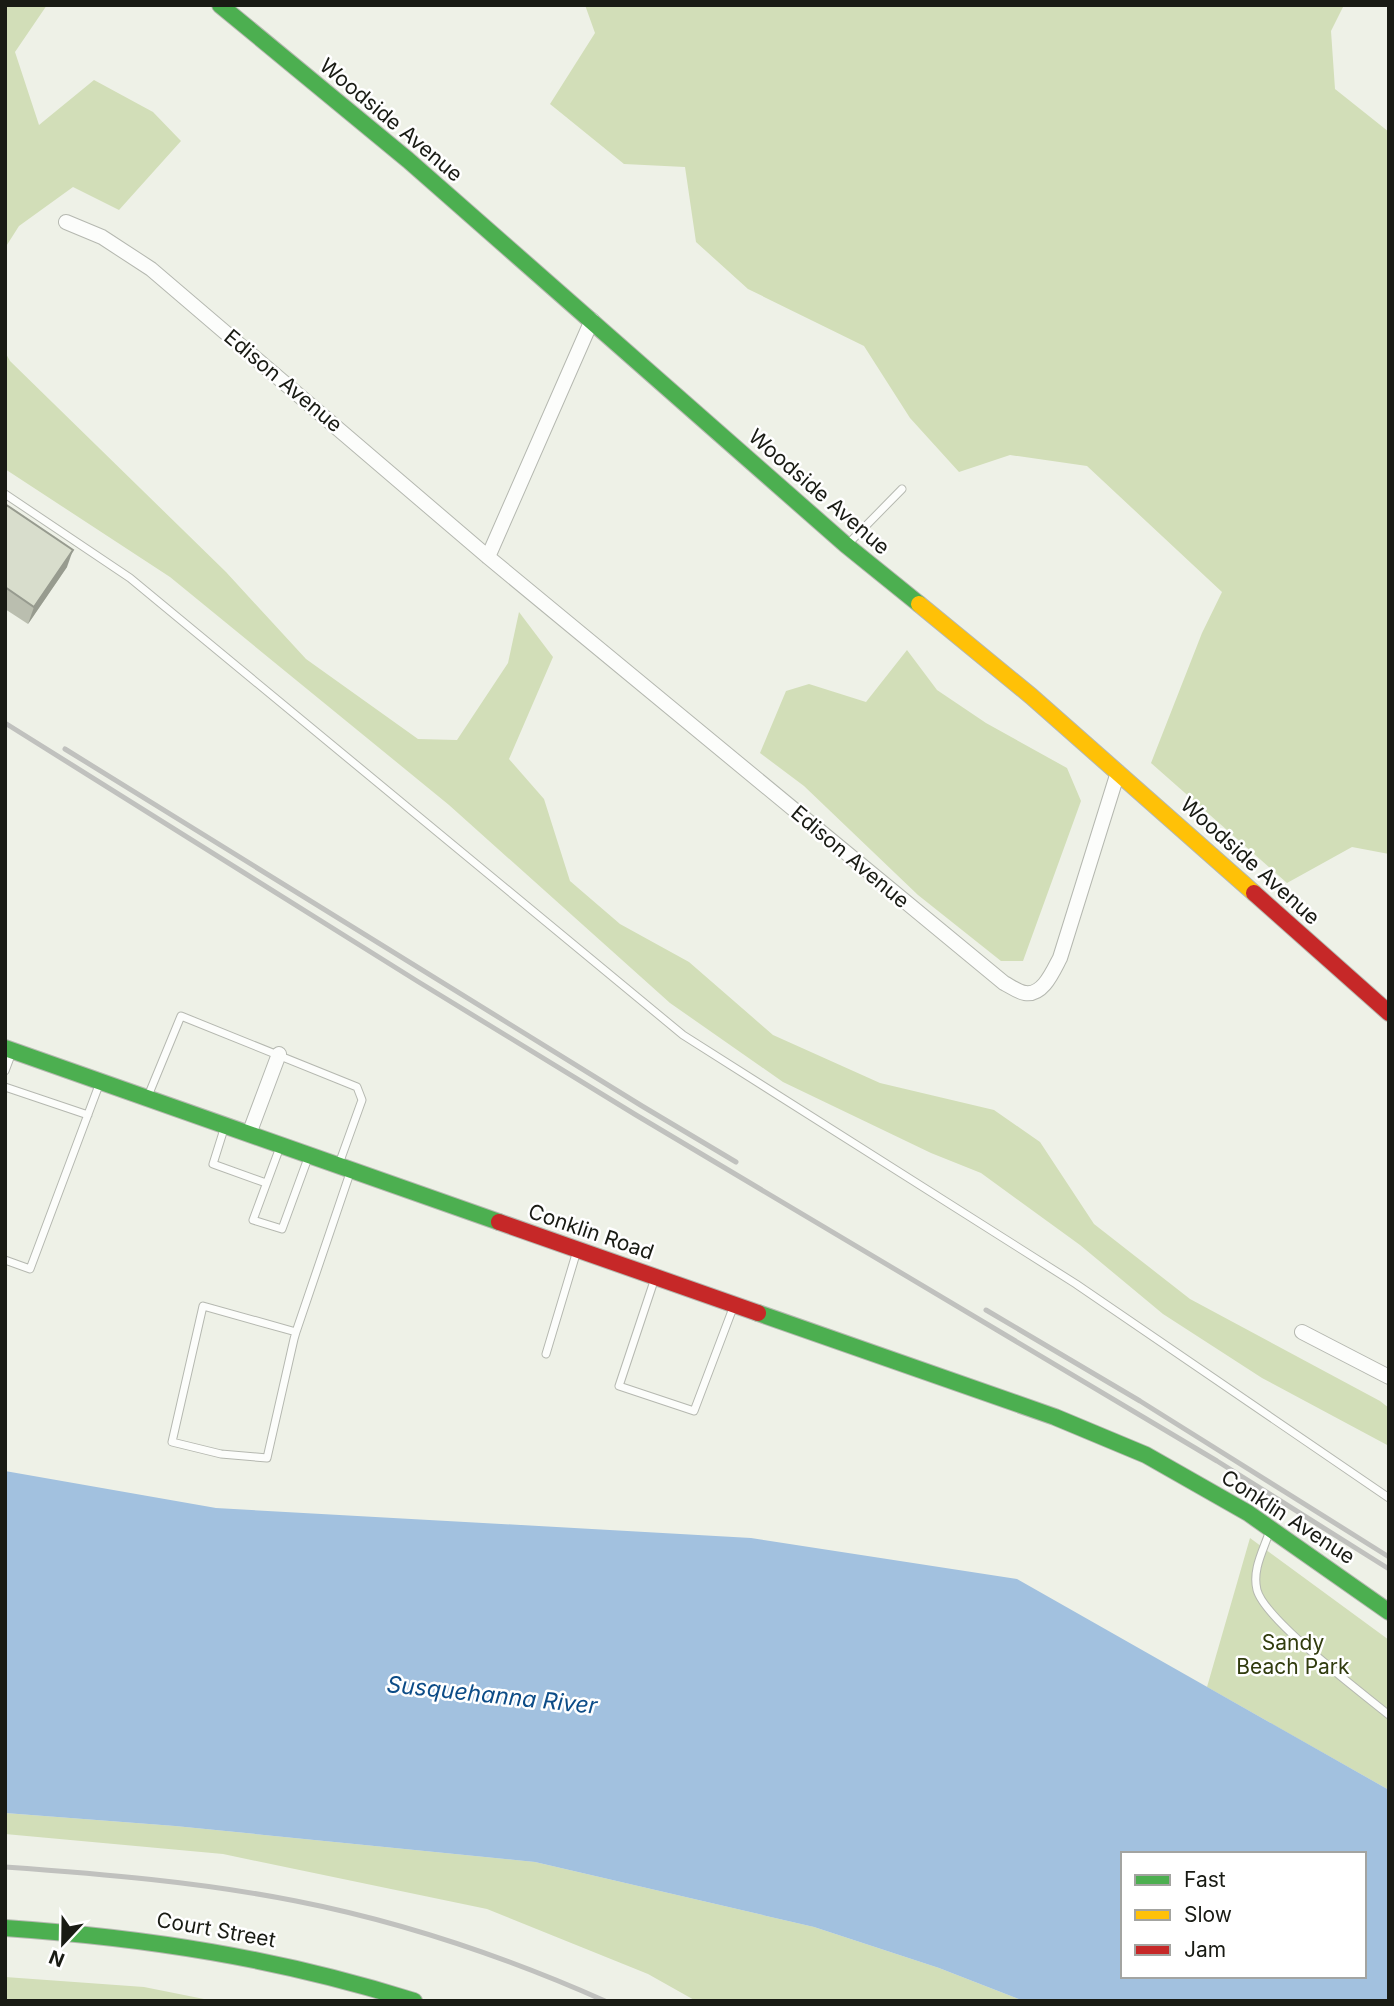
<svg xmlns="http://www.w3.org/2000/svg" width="1394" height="2006" viewBox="0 0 1394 2006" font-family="Inter,sans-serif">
	<rect width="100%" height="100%" fill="#eef1e7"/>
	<path fill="#d2deb8" d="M5 5H47L15 52 39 125 94 80 153 112 181 141 119 210 73 187 19 226 5 248Z
		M585 5H1344L1331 31 1335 89 1389 132V854L1352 847 1287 883 1151 763 1202 633 1222 592 1087 466 1010 455 959 472 910 418 864 346 748 289 696 242 685 167 624 164 550 104 595 33Z
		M5 352 10 361 226 572 306 659 418 739 457 740 508 663 519 612 553 657 509 759 544 799 570 881 620 924 689 962 773 1035 880 1083 994 1110 1040 1142 1094 1224 1190 1299 1380 1401 1389 1408V1446L1262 1378 1163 1314 1080 1245 981 1173 931 1153 783 1082 670 1003 449 805 170 577 5 469Z
		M907 650 937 690 986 723 1067 768 1081 801 1023 961H1001L918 895 804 786 760 753 786 691 809 684 866 702Z
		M1250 1538 1389 1640V1790L1207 1687Z
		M5 1813 175 1826 535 1862 814 1927 939 1968 1024 2001H696L648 1974 487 1909 223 1854 5 1834Z
		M5 1977 144 1987 214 2001H5Z"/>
	<path fill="#a2c1df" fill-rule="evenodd" d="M5 1471 216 1508 751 1538 1017 1579 1389 1790V2001H1024L939 1968 814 1927 535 1862 175 1826 5 1813ZM1123 1854H1364V1976H1123Z"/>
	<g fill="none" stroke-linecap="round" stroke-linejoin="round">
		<defs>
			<path id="lane" d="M5 494 130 578 683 1035 1076 1284 1389 1498
				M847 545 902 489
				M5 1071 11 1055
				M5 1087 88 1115
				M148 1096 181 1016 357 1087 362 1100 340 1161
				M224 1129 213 1164 266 1183
				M280 1147 253 1220 282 1229 308 1158
				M5 1260 30 1269 99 1085
				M655 1278 619 1386 694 1411 733 1308
				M296 1332 203 1306 172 1442 221 1454 267 1458 294 1339 296 1332 350 1173
				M546 1354 576 1254
				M1269 1533C1263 1551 1252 1570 1257 1590 1265 1620 1361 1692 1389 1715"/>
			<path id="street" d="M66 222 102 237 151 269 488 557 1004 983C1010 986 1018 992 1025 993 1043 996 1053 971 1060 958L1118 772
				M488 557 592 320
				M249 1134 279 1054
				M1302 1332 1389 1377"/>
			<path id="fast" d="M220 5 408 160 846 545 919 604
				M5 1048 499 1222
				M758 1313 1055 1417 1146 1455 1248 1513 1389 1612
				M5 1928C148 1938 277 1958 414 2001"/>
			<path id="slow" d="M919 604 1031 696 1254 893"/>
			<path id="jam" d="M1254 893 1389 1013
				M499 1222 758 1313"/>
		</defs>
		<use href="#lane" stroke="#b5b8b0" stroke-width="9"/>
		<use href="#street" stroke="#b5b8b0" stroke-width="16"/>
		<use href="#fast" stroke="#b5b8b0" stroke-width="18"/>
		<use href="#slow" stroke="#b5b8b0" stroke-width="18"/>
		<use href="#jam" stroke="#b5b8b0" stroke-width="18"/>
		<use href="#lane" stroke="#fcfdfb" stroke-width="7"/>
		<use href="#street" stroke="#fcfdfb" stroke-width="14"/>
		<use href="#fast" stroke="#4caf50" stroke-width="16"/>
		<use href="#slow" stroke="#ffc107" stroke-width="16"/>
		<use href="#jam" stroke="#c62828" stroke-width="16"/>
		<path stroke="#c0c1be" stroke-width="5" d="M5 723 417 981 636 1115 1217 1461 1389 1569
			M65 749 642 1106 736 1162
			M986 1310 1140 1401 1389 1557
			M5 1867C103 1874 200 1882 296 1901 403 1922 506 1957 605 2001"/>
	</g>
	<path fill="#babeaf" d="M5 504 67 567 28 624 5 609Z"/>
	<path fill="#979b8f" d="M73 550 67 567 28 624 34 607Z"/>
	<path fill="#d8ddcc" stroke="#979b8f" stroke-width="2" d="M5 504 73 550 34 607 5 587Z"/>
	<g text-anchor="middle" stroke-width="5" stroke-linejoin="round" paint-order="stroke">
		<g font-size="21" fill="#191b14" stroke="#fff">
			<text transform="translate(391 120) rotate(40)" y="7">Woodside Avenue</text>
			<text transform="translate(283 381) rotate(40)" y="7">Edison Avenue</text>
			<text transform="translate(819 492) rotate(41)" y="7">Woodside Avenue</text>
			<text transform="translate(850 857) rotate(40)" y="7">Edison Avenue</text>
			<text transform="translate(1250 861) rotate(42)" y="7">Woodside Avenue</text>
			<text transform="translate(591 1232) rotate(19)" y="7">Conklin Road</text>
			<text transform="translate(1288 1517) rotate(33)" y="7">Conklin Avenue</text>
			<text transform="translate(216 1930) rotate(10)" y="7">Court Street</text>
		</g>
		<g font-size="21" fill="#313c0e" stroke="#fff">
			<text x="1293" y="1650">Sandy<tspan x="1293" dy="24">Beach Park</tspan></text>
		</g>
		<g font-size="23" font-style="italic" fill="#0c4c87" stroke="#fff">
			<text transform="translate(492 1695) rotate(6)" y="8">Susquehanna River</text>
		</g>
	</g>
	<rect width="1394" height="2006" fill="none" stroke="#191b14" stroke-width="14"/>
	<rect x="1121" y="1852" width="245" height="126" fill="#ffffff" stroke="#a3a4a1" stroke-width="2"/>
	<rect x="1135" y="1875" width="35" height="10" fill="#4caf50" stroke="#a3a4a1" stroke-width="2"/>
	<text x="1184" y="1887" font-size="21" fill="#191b14">Fast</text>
	<rect x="1135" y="1910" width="35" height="10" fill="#ffc107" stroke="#a3a4a1" stroke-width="2"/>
	<text x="1184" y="1922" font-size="21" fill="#191b14">Slow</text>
	<rect x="1135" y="1945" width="35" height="10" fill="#c62828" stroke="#a3a4a1" stroke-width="2"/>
	<text x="1184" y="1957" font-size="21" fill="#191b14">Jam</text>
	<g transform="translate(63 1943) rotate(202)" stroke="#ffffff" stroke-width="5" paint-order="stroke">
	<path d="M0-5L12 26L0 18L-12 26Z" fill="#191b14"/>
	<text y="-10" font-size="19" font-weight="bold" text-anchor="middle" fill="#191b14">N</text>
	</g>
</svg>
